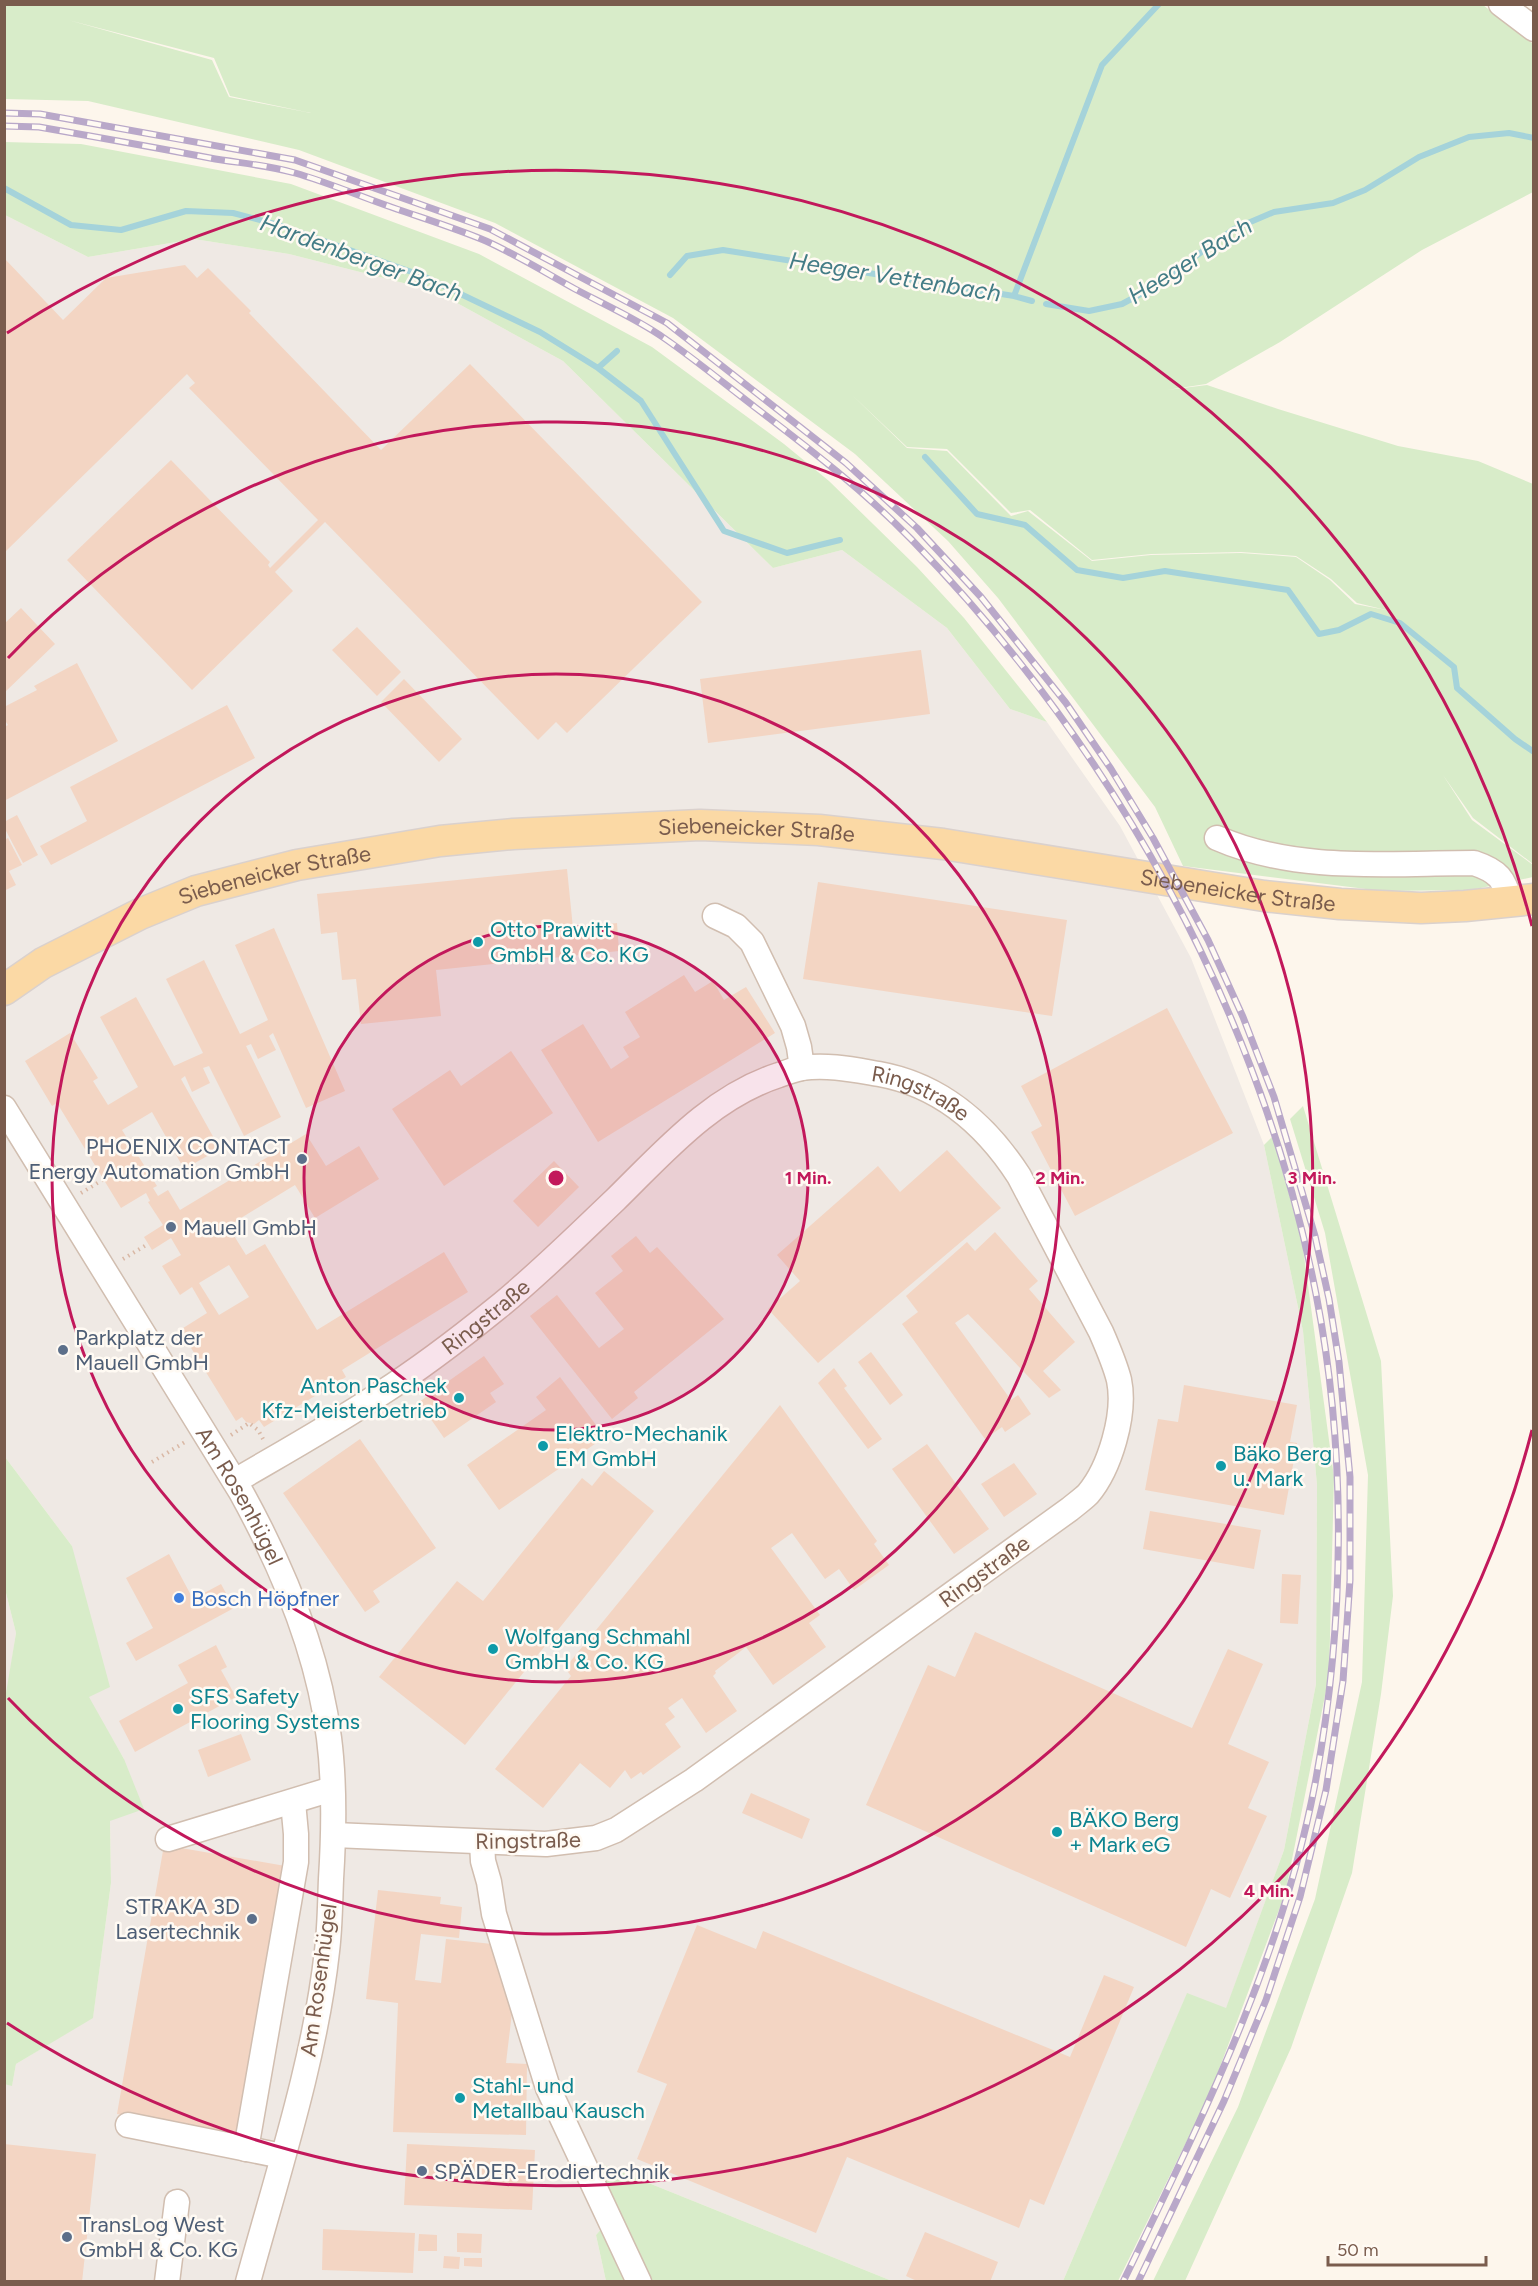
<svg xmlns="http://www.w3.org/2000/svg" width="1538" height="2286" viewBox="0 0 1538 2286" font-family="Figtree,sans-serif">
	<rect width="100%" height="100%" fill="#fdf6ec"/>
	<path fill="#efe9e4" d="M5 215 88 257 194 239 289 254 435 291 563 361 773 568 842 550 947 628 1010 709 1047 722 1120 826 1191 958 1264 1145 1303 1331 1317 1485 1316 1684 1284 1850 1226 2009 1187 1994 1063 2281H892L599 2163 603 2227 596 2235 606 2281H5V2084L12 2085 16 2064 93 2017 111 1883 110 1821 124 1759 88 1697 72 1546 5 1457Z
		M5 1589 16 1633 5 1705Z"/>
	<path fill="#d8ecc9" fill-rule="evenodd" d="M5 5H1483L1533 44V192L1422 250 1280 342 1206 384 1167 390 1207 385 1278 409 1398 446 1478 461 1533 484V864L1473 818 1443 775 1472 820 1533 865V877L1471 890 1382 891 1183 866 1155 807 998 598 948 541 855 454 673 318 495 223 299 150 88 101 5 99ZM68 20 214 58 230 96 311 113 229 97 212 60ZM850 393 907 447 947 449 1011 513 1030 510 1092 560 1151 554 1241 552 1296 556 1331 579 1357 603 1386 610 1355 604 1330 580 1296 557 1241 553 1151 555 1092 561 1028 511 1011 516 947 451 907 448Z
		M4 142 81 144 291 184 479 254 652 347 784 444 829 481 917 567 964 618 1047 722 1010 709 947 628 842 550 773 568 563 361 435 291 289 254 194 239 88 257 5 215Z
		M1303 1106 1381 1361 1393 1596 1381 1694 1352 1873 1291 2048 1185 2281H1153L1238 2107 1315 1899 1362 1682 1368 1475 1325 1233 1290 1119Z
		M1273 1136 1302 1241 1334 1477 1329 1676 1285 1894 1209 2096 1118 2281H1063L1187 1993 1226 2008 1284 1850 1316 1684 1317 1485 1303 1331 1264 1145Z
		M5 1457 72 1546 110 1687 89 1697 124 1759 144 1809 110 1821 111 1883 93 2018 16 2064 12 2086 4 2084V1705L16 1633 5 1589Z
		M599 2163 892 2281H606L596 2235 603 2227Z"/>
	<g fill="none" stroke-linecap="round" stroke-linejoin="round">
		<path stroke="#a5d3da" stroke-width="6" d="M4 188 71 225 121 230 186 211 233 213 279 225 423 276 540 332 598 368 641 401 724 531 787 553 840 540
			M670 275 687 256 723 250 1014 296 1102 65 1159 4
			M1014 296 1032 301
			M1046 304 1089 311 1122 304 1148 290 1234 229 1274 212 1333 203 1365 190 1419 157 1469 137 1509 133 1534 138
			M598 368 617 351
			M925 457 977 514 1025 525 1077 570 1123 578 1165 571 1288 590 1319 634 1339 630 1371 614 1400 623 1454 667 1457 688 1515 739 1534 752"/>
	</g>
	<path fill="#f3d5c3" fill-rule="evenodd" d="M5 259 63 320 106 278 185 265 197 278 208 268 251 311 249 313 381 450 470 364 702 602 567 733 556 722 538 740 325 522 275 572 293 591 192 690 67 560 171 460 270 562 268 565 270 568 318 520 189 388 195 383 187 374 5 552Z
		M21 608 55 644 4 693V624Z
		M357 627 401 672 377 696 332 650Z
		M921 650 930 714 708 743 700 679Z
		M77 663 118 741 4 801V727L8 725 4 719V707L37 690 34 686Z
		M404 679 462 739 439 762 381 702Z
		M227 705 255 758 51 865 40 846 87 821 70 787Z
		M17 815 38 855 23 863 4 827V822Z
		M8 838 22 865 9 871 16 885 4 891V840Z
		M567 869 573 928 617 923 619 951 436 970 441 1016 361 1024 356 979 342 980 337 932 321 934 317 894Z
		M818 882 1067 920 1052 1016 803 979Z
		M274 928 345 1091 306 1108 273 1033 269 1036 276 1050 258 1059 251 1044 246 1046 281 1117 244 1136 209 1066 203 1068 210 1083 192 1092 185 1076 181 1079 220 1149 184 1169 152 1112 122 1130 157 1186 153 1188 158 1196 168 1190 180 1210 306 1134 326 1166 359 1146 379 1179 315 1218 295 1185 228 1226 246 1255 265 1244 317 1330 444 1252 468 1292 342 1370 346 1377 264 1427 259 1420 254 1424 246 1422 242 1417 236 1421 180 1330 207 1313 192 1287 180 1295 162 1266 181 1255 171 1238 152 1250 144 1237 163 1225 148 1202 150 1201 146 1193 121 1208 57 1103 52 1106 25 1061 70 1033 98 1078 93 1081 108 1105 138 1087 100 1017 136 997 174 1066 203 1053 166 979 204 960 240 1034 268 1020 235 945ZM229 1265 249 1297 219 1315 199 1283Z
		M684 975 695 992 713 981 724 1000 746 987 775 1033 598 1142 541 1050 583 1024 611 1069 629 1057 623 1047 640 1037 625 1012Z
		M1167 1008 1233 1133 1075 1216 1031 1132 1042 1126 1021 1086Z
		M511 1051 553 1113 444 1186 392 1109 450 1070 461 1086Z
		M947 1150 1001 1208 818 1363 768 1309 800 1281 777 1255 878 1166 900 1192Z
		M554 1161 579 1187 538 1227 513 1201Z
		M995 1232 1038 1281 1029 1289 1075 1342 1043 1371 1061 1390 1049 1398 968 1314 955 1323 1011 1400 1018 1395 1031 1414 1005 1432 1002 1427 985 1439 902 1324 918 1312 906 1296 967 1242 975 1251Z
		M636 1236 650 1253 657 1247 724 1319 634 1392 638 1398 612 1419 530 1316 557 1295 599 1348 624 1329 595 1293 623 1271 611 1256Z
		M871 1352 903 1395 890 1405 858 1362Z
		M484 1356 504 1384 490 1393 496 1402 444 1438 419 1402Z
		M834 1368 847 1386 844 1388 882 1439 868 1449 818 1383Z
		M560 1377 605 1437 499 1510 467 1465 546 1410 536 1397Z
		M1184 1385 1297 1405 1290 1442 1297 1443 1284 1515 1145 1490 1158 1419 1178 1422Z
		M780 1405 877 1541 874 1544 889 1565 854 1590 839 1569 825 1579 792 1533 771 1548 820 1615 809 1623 826 1647 773 1685 746 1647 715 1671 716 1673 713 1676 737 1711 706 1733 682 1698 668 1708 675 1717 665 1724 681 1747 643 1775 641 1772 631 1779 625 1770 610 1788 580 1763 543 1808 495 1769 571 1676 565 1668Z
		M360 1439 436 1548 373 1591 380 1602 365 1612 283 1493Z
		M927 1444 989 1529 954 1554 892 1469Z
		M1014 1463 1037 1494 1004 1517 981 1484Z
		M604 1471 654 1511 465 1745 379 1677 457 1581 483 1601 582 1478 592 1486Z
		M1150 1511 1261 1530 1254 1569 1143 1549Z
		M169 1554 193 1599 221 1584 234 1608 136 1661 126 1643 153 1628 126 1578Z
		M1282 1574 1301 1575 1298 1624 1280 1623Z
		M975 1632 1192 1728 1228 1649 1263 1664 1228 1744 1269 1762 1248 1808 1267 1816 1230 1898 1211 1889 1186 1947 866 1805 928 1665 955 1677Z
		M216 1645 227 1667 221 1670 236 1697 135 1752 119 1721 188 1683 178 1665Z
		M241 1734 251 1760 208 1777 198 1750Z
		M751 1793 810 1819 802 1839 742 1813Z
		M164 1845 291 1867 242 2137 117 2114Z
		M378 1890 441 1897 440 1904 462 1907 459 1938 421 1934 415 1980 441 1983 446 1939 492 1944 513 2004 506 2063 527 2064 526 2135 393 2132 398 2003 366 1999Z
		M697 1925 756 1949 763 1931 1070 2057 1104 1975 1134 1987 1044 2205 1030 2199 1019 2228 847 2157 816 2233 637 2159 667 2084 637 2072Z
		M4 2144 96 2154 82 2282H4Z
		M407 2144 535 2150 532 2210 404 2205Z
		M323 2229 415 2233 413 2273 322 2270Z
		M925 2232 998 2262 990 2282H919L906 2276Z
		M457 2233 482 2234 481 2253 457 2252Z
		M419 2234 437 2235V2251H418Z
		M444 2256 460 2257 459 2269 443 2268Z
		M464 2258H482V2267L464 2266Z"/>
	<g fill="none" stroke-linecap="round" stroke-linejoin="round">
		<defs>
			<g id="minor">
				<path d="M1501 4 1534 29"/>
				<path d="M1217 838C1297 873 1389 863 1474 863 1498 871 1505 879 1510 903"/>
				<path d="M715 916 736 926 752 942 793 1026 799 1047 802 1068"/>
				<path id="s1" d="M4 1108 241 1492C283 1568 318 1651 329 1738 335 1785 334 1832 331 1879 330 1903 330 1927 327 1951 315 2061 277 2175 248 2282"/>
				<path id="s2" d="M235 1481C283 1453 333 1425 380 1394 421 1368 460 1338 497 1308 538 1275 577 1236 615 1200 664 1152 711 1097 779 1075 786 1073 794 1069 802 1068 827 1064 855 1070 879 1074 940 1085 986 1125 1019 1176L1101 1332C1108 1348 1115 1364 1119 1380 1126 1414 1110 1468 1088 1494 1083 1499 1076 1504 1070 1509L694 1780 616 1830 596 1838 546 1844 334 1835"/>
				<path d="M168 1839 332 1789"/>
				<path d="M482 1842 483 1861 489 1882 494 1914 548 2088 639 2282"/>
				<path d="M128 2125 282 2156"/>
				<path d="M246 2149 296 1862V1834L293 1802"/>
				<path d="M167 2282 177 2202"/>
			</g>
			<g id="major">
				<path id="s3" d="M4 990 43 963 140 914 196 891 297 865 440 841 513 834 700 825 819 830 943 844 1264 896 1340 904 1421 908 1465 906 1534 899"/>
			</g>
		</defs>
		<use href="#minor" stroke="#d1beb0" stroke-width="27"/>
		<use href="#major" stroke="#dad1cd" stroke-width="33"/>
		<path stroke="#d9b8a5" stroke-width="4" stroke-dasharray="1.5 4.5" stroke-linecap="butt" d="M81 1193 104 1179
			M123 1259 148 1244
			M231 1435 249 1423 258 1430 263 1439
			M152 1462 185 1442"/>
		<use href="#minor" stroke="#fff" stroke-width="24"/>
		<use href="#major" stroke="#fbd9a5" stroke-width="30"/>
		<defs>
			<path id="rail" d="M4 113 40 114 295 160 490 229 667 323 846 463 917 528 981 597 1066 703 1111 769 1153 838 1208 940 1243 1017 1274 1097 1315 1236 1329 1299 1339 1362 1350 1477V1580L1343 1681 1326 1790 1300 1897 1266 2000 1224 2101 1138 2282
				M4 126 39 127C96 137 153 147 210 158 238 163 268 165 295 173 327 182 359 196 391 207 422 218 455 228 486 241 517 255 546 273 575 289 605 305 637 319 664 338 696 360 726 385 756 408 810 449 863 490 911 539 1112 745 1260 1010 1316 1294 1347 1452 1345 1625 1315 1784 1281 1962 1201 2120 1123 2282"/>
		</defs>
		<use href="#rail" stroke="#b9a8c9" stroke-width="7"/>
		<use href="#rail" stroke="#fffaf3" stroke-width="4.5" stroke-dasharray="14" stroke-linecap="butt"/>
	</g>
	<circle cx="556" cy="1178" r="252" fill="#c2185b" fill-opacity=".12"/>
	<g fill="none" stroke="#c2185b" stroke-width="3">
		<circle cx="556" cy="1178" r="252"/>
		<circle cx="556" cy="1178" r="504"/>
		<path d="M8 658A756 756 0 1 1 8 1698"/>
		<path d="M1532 1430A1008 1008 0 0 1 7 2023M7 333A1008 1008 0 0 1 1532 926"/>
	</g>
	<g fill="#0f9aa8" stroke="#fffaf3" stroke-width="2">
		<circle cx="478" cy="942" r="6"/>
		<circle cx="459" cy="1398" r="6"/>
		<circle cx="543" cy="1446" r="6"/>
		<circle cx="1221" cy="1466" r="6"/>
		<circle cx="493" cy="1649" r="6"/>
		<circle cx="178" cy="1709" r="6"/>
		<circle cx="1057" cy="1832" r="6"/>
		<circle cx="460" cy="2098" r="6"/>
	</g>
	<g fill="#5c6f8a" stroke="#fffaf3" stroke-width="2">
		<circle cx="302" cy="1159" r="6"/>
		<circle cx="171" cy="1227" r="6"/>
		<circle cx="63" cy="1350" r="6"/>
		<circle cx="252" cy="1919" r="6"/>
		<circle cx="422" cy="2171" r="6"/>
		<circle cx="67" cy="2237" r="6"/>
	</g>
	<circle fill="#3f7fe0" stroke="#fffaf3" stroke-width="2" cx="179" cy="1598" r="6"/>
	<g text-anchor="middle" stroke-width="5" stroke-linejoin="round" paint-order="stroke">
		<g font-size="22" fill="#7a5c4d" stroke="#fffaf3">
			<text dy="8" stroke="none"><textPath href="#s3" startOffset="783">Siebeneicker Straße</textPath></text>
			<text dy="8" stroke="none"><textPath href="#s3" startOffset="297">Siebeneicker Straße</textPath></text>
			<text dy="8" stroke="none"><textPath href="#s3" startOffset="1269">Siebeneicker Straße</textPath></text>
			<text dy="8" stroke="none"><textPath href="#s2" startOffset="830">Ringstraße</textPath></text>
			<text dy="8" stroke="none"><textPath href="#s2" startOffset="300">Ringstraße</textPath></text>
			<text dy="8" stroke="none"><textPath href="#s1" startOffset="454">Am Rosenhügel</textPath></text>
			<text transform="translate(984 1571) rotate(-36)" y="8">Ringstraße</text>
			<text transform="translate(528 1840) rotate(-1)" y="8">Ringstraße</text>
			<text transform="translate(318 1980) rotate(-82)" y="8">Am Rosenhügel</text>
		</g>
		<g font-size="22" fill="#0d838f" stroke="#fffaf3" text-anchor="start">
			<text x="490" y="937">Otto Prawitt<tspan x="490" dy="25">GmbH &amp; Co. KG</tspan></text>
			<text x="447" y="1393" text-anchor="end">Anton Paschek<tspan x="447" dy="25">Kfz-Meisterbetrieb</tspan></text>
			<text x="555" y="1441">Elektro-Mechanik<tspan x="555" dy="25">EM GmbH</tspan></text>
			<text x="1233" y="1461">Bäko Berg<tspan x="1233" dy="25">u. Mark</tspan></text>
			<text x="505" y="1644">Wolfgang Schmahl<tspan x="505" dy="25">GmbH &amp; Co. KG</tspan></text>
			<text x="190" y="1704">SFS Safety<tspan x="190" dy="25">Flooring Systems</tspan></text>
			<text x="1069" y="1827">BÄKO Berg<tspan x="1069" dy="25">+ Mark eG</tspan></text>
			<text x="472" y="2093">Stahl- und<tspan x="472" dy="25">Metallbau Kausch</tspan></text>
		</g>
		<g font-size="22" fill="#4e5e75" stroke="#fffaf3" text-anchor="start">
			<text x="290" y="1154" text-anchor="end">PHOENIX CONTACT<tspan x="290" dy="25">Energy Automation GmbH</tspan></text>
			<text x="183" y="1235">Mauell GmbH</text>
			<text x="75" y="1345">Parkplatz der<tspan x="75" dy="25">Mauell GmbH</tspan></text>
			<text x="240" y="1914" text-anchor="end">STRAKA 3D<tspan x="240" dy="25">Lasertechnik</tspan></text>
			<text x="434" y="2179">SPÄDER-Erodiertechnik</text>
			<text x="79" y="2232">TransLog West<tspan x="79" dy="25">GmbH &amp; Co. KG</tspan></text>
		</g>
		<g font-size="22" fill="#366cbe" stroke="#fffaf3" text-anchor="start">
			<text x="191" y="1606">Bosch Höpfner</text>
		</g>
		<g font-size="24" font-style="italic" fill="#437c86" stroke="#fffaf3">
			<text transform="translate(361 258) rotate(20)" y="8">Hardenberger Bach</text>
			<text transform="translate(1190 261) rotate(-32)" y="8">Heeger Bach</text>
			<text transform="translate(895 277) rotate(9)" y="8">Heeger Vettenbach</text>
		</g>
	</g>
	<circle cx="556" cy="1178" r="9" fill="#c2185b" stroke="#fffaf3" stroke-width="3"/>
	<g font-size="18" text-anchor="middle" font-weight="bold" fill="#c2185b" stroke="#fffaf3" stroke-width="5" stroke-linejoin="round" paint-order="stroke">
		<text x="808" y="1184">1 Min.</text>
		<text x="1060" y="1184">2 Min.</text>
		<text x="1312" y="1184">3 Min.</text>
		<text x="1269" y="1897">4 Min.</text>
	</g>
	<rect width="1538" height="2286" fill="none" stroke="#7a5c4d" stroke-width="12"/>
	<path d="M1328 2256v9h158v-9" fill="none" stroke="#7a5c4d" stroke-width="3"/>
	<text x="1337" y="2256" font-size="18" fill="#7a5c4d" stroke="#fffaf3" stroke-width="4.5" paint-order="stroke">50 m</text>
</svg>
